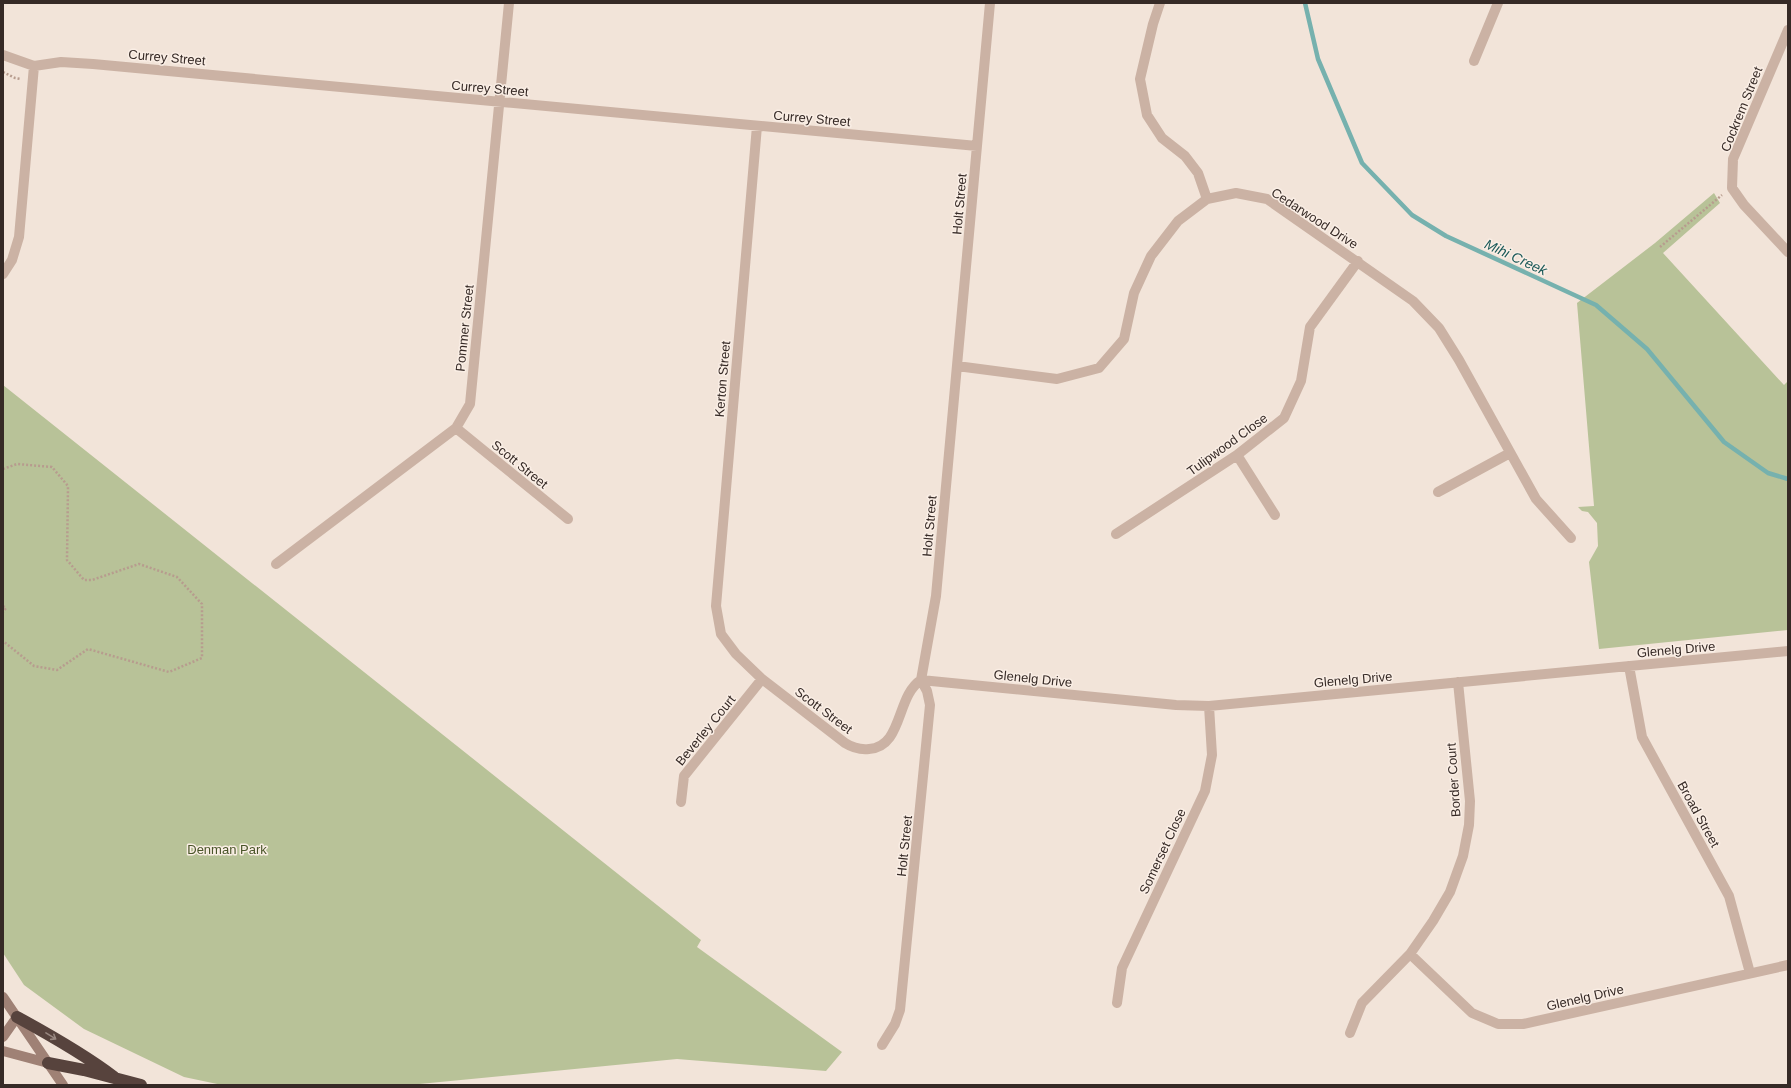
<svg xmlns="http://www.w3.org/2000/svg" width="1791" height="1088" viewBox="0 0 1791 1088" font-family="Helvetica,sans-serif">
	<rect width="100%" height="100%" fill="#f2e4d9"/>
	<path fill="#b8c298" d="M1714 193 1720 203 1663 253 1784 385 1788 381V630L1599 649 1589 562 1598 546 1597 523 1588 512 1582 511 1578 507 1594 506 1577 303 1655 243Z
		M3 385 701 940 697 947 842 1052 826 1071 677 1059 409 1085H222L184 1077 84 1029 24 985 3 953Z"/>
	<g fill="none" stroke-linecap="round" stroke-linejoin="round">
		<path stroke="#76b1ae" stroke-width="4.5" d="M1305 3 1318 59 1362 163 1412 215 1446 236 1596 305 1647 349 1724 442 1768 473 1788 479"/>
		<path stroke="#b79c8e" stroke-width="2.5" stroke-dasharray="2 2" stroke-linecap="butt" d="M3 72 15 78 21 79
			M1660 247 1722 195
			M3 469 17 464 52 467 68 486 67 560 84 580H92L139 564 177 577 202 604V658L169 672 88 649 57 670 34 666 3 641
			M3 606 6 608 3 612"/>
		<path stroke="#cbb2a4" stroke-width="10" d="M1160 3 1153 24 1140 79 1147 115 1162 138 1185 156 1198 173 1207 199
			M1788 30 1733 159 1732 188 1744 205 1788 252
			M3 55 34 66 61 62 93 64 977 146
			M1474 61 1498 3
			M757 126 716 606 721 634 736 654 762 679 845 743C853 748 860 750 869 749 903 747 896 696 921 680
			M3 274 12 260 19 237 34 66
			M957 366 1057 379 1099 368 1124 339 1134 293 1151 256 1178 221 1207 199 1236 193 1267 199 1413 301 1439 328 1459 360 1536 499 1571 538
			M456 428 568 519
			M1237 455 1275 515
			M1438 492 1510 453
			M1116 534 1237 455 1284 418 1301 381 1310 327 1358 261
			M276 564 456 428 470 404 509 3
			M1629 666 1642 737 1729 896 1750 973
			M921 680 1176 705 1209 706 1788 651
			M681 802 684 776 762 679
			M1410 954 1472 1013 1498 1024H1523L1788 965
			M1117 1003 1122 968 1205 791 1212 755 1209 706
			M1350 1033 1362 1003 1410 954 1433 921 1450 892 1463 856 1469 825 1470 801 1458 682
			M882 1045 895 1024 900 1010 930 705 927 691 921 680 936 596 990 3"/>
		<path stroke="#9f8175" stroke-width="10" d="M3 997 63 1085
			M3 1037 17 1017
			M3 1051 48 1063"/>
		<path stroke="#57433d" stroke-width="12" d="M17 1017C50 1035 84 1054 114 1077
			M48 1063 84 1070 141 1085"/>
	</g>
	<defs><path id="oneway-shaft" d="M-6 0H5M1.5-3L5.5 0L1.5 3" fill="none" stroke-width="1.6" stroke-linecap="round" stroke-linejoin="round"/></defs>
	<use stroke="#988780" href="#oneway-shaft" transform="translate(51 1036) rotate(32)"/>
	<g text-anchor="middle" stroke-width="3" stroke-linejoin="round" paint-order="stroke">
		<g font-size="13" fill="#362a26" stroke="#faeee5">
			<text transform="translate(167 57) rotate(5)" y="5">Currey Street</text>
			<text transform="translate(490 88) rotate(5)" y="5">Currey Street</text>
			<text transform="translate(1741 109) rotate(-68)" y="5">Cockrem Street</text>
			<text transform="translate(812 118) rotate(5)" y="5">Currey Street</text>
			<text transform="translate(959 204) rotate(-85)" y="5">Holt Street</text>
			<text transform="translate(1315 218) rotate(33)" y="5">Cedarwood Drive</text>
			<text transform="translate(464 328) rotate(-84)" y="5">Pommer Street</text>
			<text transform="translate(722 379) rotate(-85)" y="5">Kerton Street</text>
			<text transform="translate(1227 444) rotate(-36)" y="5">Tulipwood Close</text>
			<text transform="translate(520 464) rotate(39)" y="5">Scott Street</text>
			<text transform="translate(929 526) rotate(-85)" y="5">Holt Street</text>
			<text transform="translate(1676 649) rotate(-5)" y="5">Glenelg Drive</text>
			<text transform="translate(1033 678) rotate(6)" y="5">Glenelg Drive</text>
			<text transform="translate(1353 679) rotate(-5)" y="5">Glenelg Drive</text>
			<text transform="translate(824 710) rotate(37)" y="5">Scott Street</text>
			<text transform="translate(705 730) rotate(-51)" y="5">Beverley Court</text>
			<text transform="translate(1453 780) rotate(-94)" y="5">Border Court</text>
			<text transform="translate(1699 814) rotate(61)" y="5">Broad Street</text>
			<text transform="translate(904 846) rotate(-84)" y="5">Holt Street</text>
			<text transform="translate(1162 851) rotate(-65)" y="5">Somerset Close</text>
			<text transform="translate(1585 997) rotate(-13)" y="5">Glenelg Drive</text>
		</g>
		<g font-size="13" fill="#495529" stroke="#faeee5">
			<text x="227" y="854">Denman Park</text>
		</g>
		<g font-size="14" font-style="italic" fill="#1a5958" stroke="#faeee5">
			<text transform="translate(1516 257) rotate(25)" y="5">Mihi Creek</text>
		</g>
	</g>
	<rect width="1791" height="1088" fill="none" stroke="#362a26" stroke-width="8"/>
</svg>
